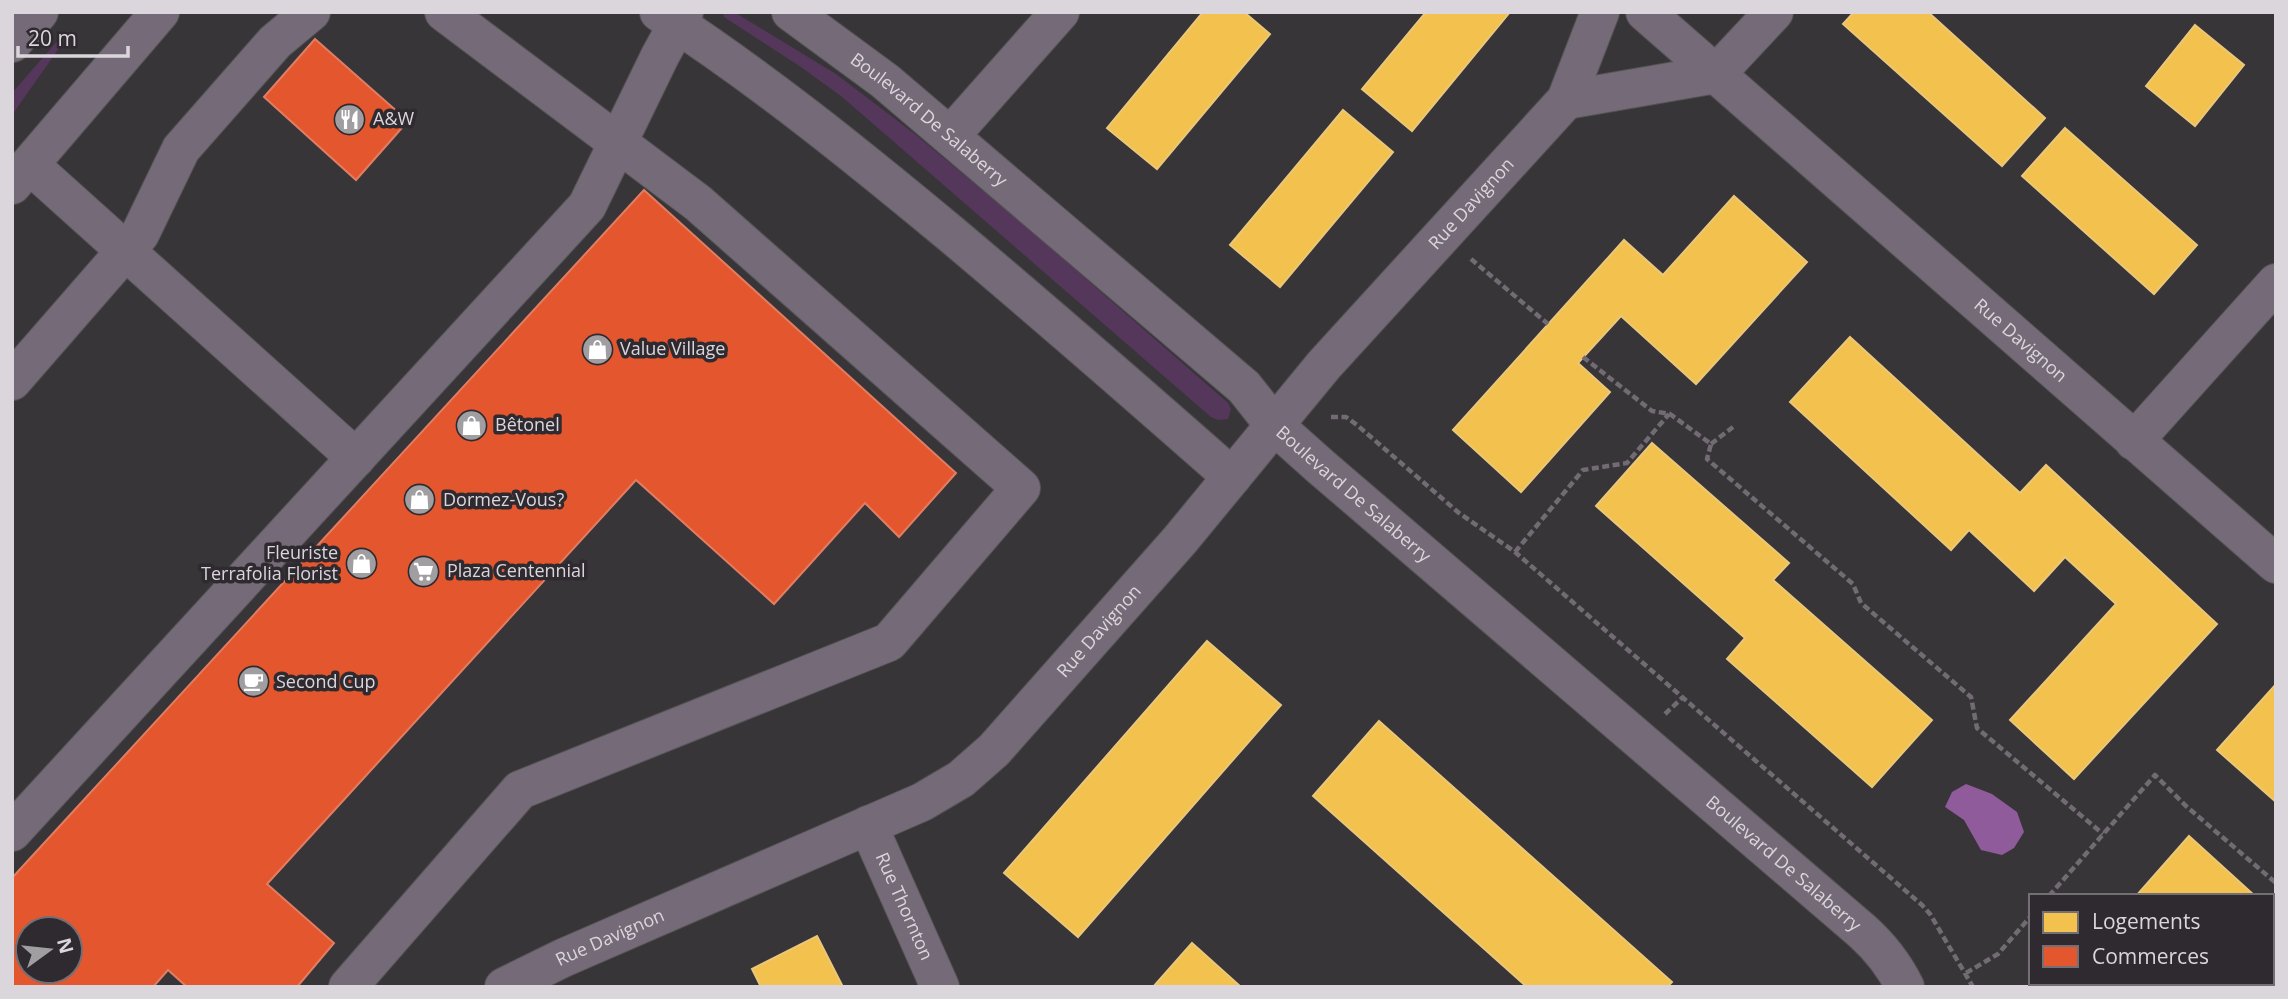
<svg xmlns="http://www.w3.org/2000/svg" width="2288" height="999" viewBox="0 0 2288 999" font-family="'Open Sans',sans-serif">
	<rect width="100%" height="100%" fill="#383539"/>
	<path fill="#55375c" d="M723 12H734L836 74 916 135 1030 230 1228 403 1231 409 1228 419 1218 420 1211 417 841 96 798 65 724 17Z
		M66 31 69 34 12 115V93Z"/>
	<path fill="#8f5b9a" d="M1966 784 1992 794 2017 812 2024 832 2014 848 2002 855 1981 850 1964 820 1945 807 1952 792Z"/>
	<path fill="#f2c14e" stroke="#ebc778" stroke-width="2" d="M1203 12H1244L1270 34 1157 169 1107 128Z
		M1426 12H1510L1412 131 1362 89Z
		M1854 12H1928L2045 118 2002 166 1843 24Z
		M2195 25 2244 65 2195 126 2146 86Z
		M1343 110 1393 152 1280 287 1230 245Z
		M2065 128 2197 245 2154 294 2022 176Z
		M1734 196 1807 262 1696 384 1621 316 1578 363 1610 392 1521 492 1453 430 1624 240 1663 275Z
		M1850 337 2020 493 2046 465 2217 624 2074 779 2010 720 2116 604 2065 557 2034 591 1969 530 1951 550 1790 402Z
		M1652 443 1789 563 1773 580 1932 720 1872 787 1727 659 1745 638 1596 506Z
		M1207 641 1281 705 1078 937 1004 873Z
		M2276 684V802L2217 750Z
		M1379 721 1672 982 1667 987H1527L1313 796Z
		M2189 836 2255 896H2136Z
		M817 936 843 987H761L752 969Z
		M1192 943 1241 987H1153Z
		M2059 983H2164L2168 987H2055Z"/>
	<path fill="#e4572e" stroke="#e17d62" stroke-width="2" fill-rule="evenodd" d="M315 39 408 121 356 180 264 97Z
		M644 190 956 473 899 537 865 503 774 604 636 480 267 884 334 943 297 987H187L168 970 153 987H12V878ZM28 929H70V971H28Z"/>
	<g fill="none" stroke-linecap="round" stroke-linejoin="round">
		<defs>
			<g id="minor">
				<path d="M659 12C762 79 857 156 951 234 1046 314 1139 395 1232 477"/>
				<path id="s1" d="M791 12 885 81 1244 387 1275 426 1321 467 1862 931C1880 947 1894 965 1905 987"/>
				<path id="s2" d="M1645 12 2276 564"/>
				<path d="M1566 100 1716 74 1774 12"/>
				<path d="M951 135 1060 12"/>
				<path d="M30 165 356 458"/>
				<path d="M12 381 140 234 181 149 275 42 311 12"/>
				<path d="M2134 441 2276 283"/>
				<path id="s3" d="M868 825 940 987"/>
				<path d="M12 832 587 206 660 56 684 12"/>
				<path d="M348 987 520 790 889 642 1021 488 698 203 444 12"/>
				<path id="s4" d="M504 987 563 958 922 802 961 779 994 750 1180 540 1324 365 1566 100 1600 12"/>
			</g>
			<path id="major" d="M12 43 39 12
				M12 185 160 12"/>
		</defs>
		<use href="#minor" stroke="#555355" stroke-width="40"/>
		<use href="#major" stroke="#555355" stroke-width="40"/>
		<path stroke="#726b74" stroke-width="4.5" stroke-dasharray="7 3.5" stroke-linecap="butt" d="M1471 259 1548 324
			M1583 357 1652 411 1670 414 1711 444 1707 459 1853 584 1861 603 1971 697 1977 728 2103 834
			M1331 417H1346L1357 425 1459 513 1515 552 1922 905 1930 914 1973 987
			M1711 444 1733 427
			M1515 552 1583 470 1627 463 1669 414
			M1665 714 1682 698
			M2049 896 2155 775 2186 806 2276 883
			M1966 973 1998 954 2031 916"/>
		<use href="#minor" stroke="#756b78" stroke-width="38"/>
		<use href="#major" stroke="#756b78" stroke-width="38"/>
	</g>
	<defs>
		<symbol id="restaurant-disc" viewBox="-11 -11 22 22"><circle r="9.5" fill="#a19ea2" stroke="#2f2a30"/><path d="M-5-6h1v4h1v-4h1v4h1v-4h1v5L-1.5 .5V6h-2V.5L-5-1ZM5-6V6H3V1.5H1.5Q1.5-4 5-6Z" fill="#fff"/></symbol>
		<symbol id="shop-disc" viewBox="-11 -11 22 22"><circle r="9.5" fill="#a19ea2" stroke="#2f2a30"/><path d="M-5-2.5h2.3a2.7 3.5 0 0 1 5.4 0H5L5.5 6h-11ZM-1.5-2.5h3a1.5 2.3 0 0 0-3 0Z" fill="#fff"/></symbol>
		<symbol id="supermarket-disc" viewBox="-11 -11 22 22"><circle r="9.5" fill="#a19ea2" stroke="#2f2a30"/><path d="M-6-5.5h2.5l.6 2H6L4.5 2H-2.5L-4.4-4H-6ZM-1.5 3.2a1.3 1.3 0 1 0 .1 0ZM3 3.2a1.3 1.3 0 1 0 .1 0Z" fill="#fff"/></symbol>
		<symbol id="cafe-disc" viewBox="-11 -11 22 22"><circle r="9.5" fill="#a19ea2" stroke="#2f2a30"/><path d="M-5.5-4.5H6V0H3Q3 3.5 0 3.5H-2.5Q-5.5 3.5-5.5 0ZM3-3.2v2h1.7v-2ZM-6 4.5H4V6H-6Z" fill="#fff"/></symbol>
	</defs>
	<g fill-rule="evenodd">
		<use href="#restaurant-disc" x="332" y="102" width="35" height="35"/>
		<use href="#shop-disc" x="580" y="332" width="35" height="35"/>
		<use href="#shop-disc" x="454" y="408" width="35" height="35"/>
		<use href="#shop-disc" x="402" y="482" width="35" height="35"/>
		<use href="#shop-disc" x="344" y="546" width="35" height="35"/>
		<use href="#supermarket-disc" x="406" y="554" width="35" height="35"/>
		<use href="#cafe-disc" x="236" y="664" width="35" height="35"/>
	</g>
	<g text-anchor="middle" stroke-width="7" stroke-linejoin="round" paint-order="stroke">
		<g font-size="18" fill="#dad6db" stroke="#2f2a30" text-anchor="start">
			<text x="373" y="125">A&amp;W</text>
			<text x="620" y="355">Value Village</text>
			<text x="495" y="431">Bêtonel</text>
			<text x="443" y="506">Dormez-Vous?</text>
			<text x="338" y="559" text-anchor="end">Fleuriste<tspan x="338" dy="21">Terrafolia Florist</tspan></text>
			<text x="447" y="577">Plaza Centennial</text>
			<text x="276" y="688">Second Cup</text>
		</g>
		<g font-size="18" fill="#dad6db" stroke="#2f2a30">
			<text dy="6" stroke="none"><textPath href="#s1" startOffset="175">Boulevard De Salaberry</textPath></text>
			<text dy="6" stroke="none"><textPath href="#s4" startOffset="1272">Rue Davignon</textPath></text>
			<text dy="6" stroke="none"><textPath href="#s2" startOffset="499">Rue Davignon</textPath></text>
			<text dy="6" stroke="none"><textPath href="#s1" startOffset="742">Boulevard De Salaberry</textPath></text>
			<text dy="6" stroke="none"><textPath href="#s4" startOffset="705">Rue Davignon</textPath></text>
			<text dy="6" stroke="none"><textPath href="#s1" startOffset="1309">Boulevard De Salaberry</textPath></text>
			<text dy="6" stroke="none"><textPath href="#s3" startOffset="89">Rue Thornton</textPath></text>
			<text dy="6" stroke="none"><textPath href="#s4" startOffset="117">Rue Davignon</textPath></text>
		</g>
	</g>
	<rect width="2288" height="999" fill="none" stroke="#dad6db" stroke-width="28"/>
	<rect x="2029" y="894" width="245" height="91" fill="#2f2a30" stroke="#736f74" stroke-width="2"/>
	<rect x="2043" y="912" width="35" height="21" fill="#f2c14e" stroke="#736f74" stroke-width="2"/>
	<text x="2092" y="929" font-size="21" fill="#dad6db">Logements</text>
	<rect x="2043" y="946" width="35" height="21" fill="#e4572e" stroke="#736f74" stroke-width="2"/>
	<text x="2092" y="964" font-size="21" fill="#dad6db">Commerces</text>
	<g transform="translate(49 950) rotate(75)"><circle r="33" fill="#2f2a30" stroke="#736f74" stroke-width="2"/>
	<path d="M0-5L12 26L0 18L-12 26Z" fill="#a19ea2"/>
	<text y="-10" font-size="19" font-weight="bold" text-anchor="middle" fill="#dad6db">N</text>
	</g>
	<path d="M18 46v10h110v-10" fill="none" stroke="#dad6db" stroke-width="3.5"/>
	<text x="28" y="46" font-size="21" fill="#dad6db" stroke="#2f2a30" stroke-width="5" paint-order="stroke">20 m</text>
</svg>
